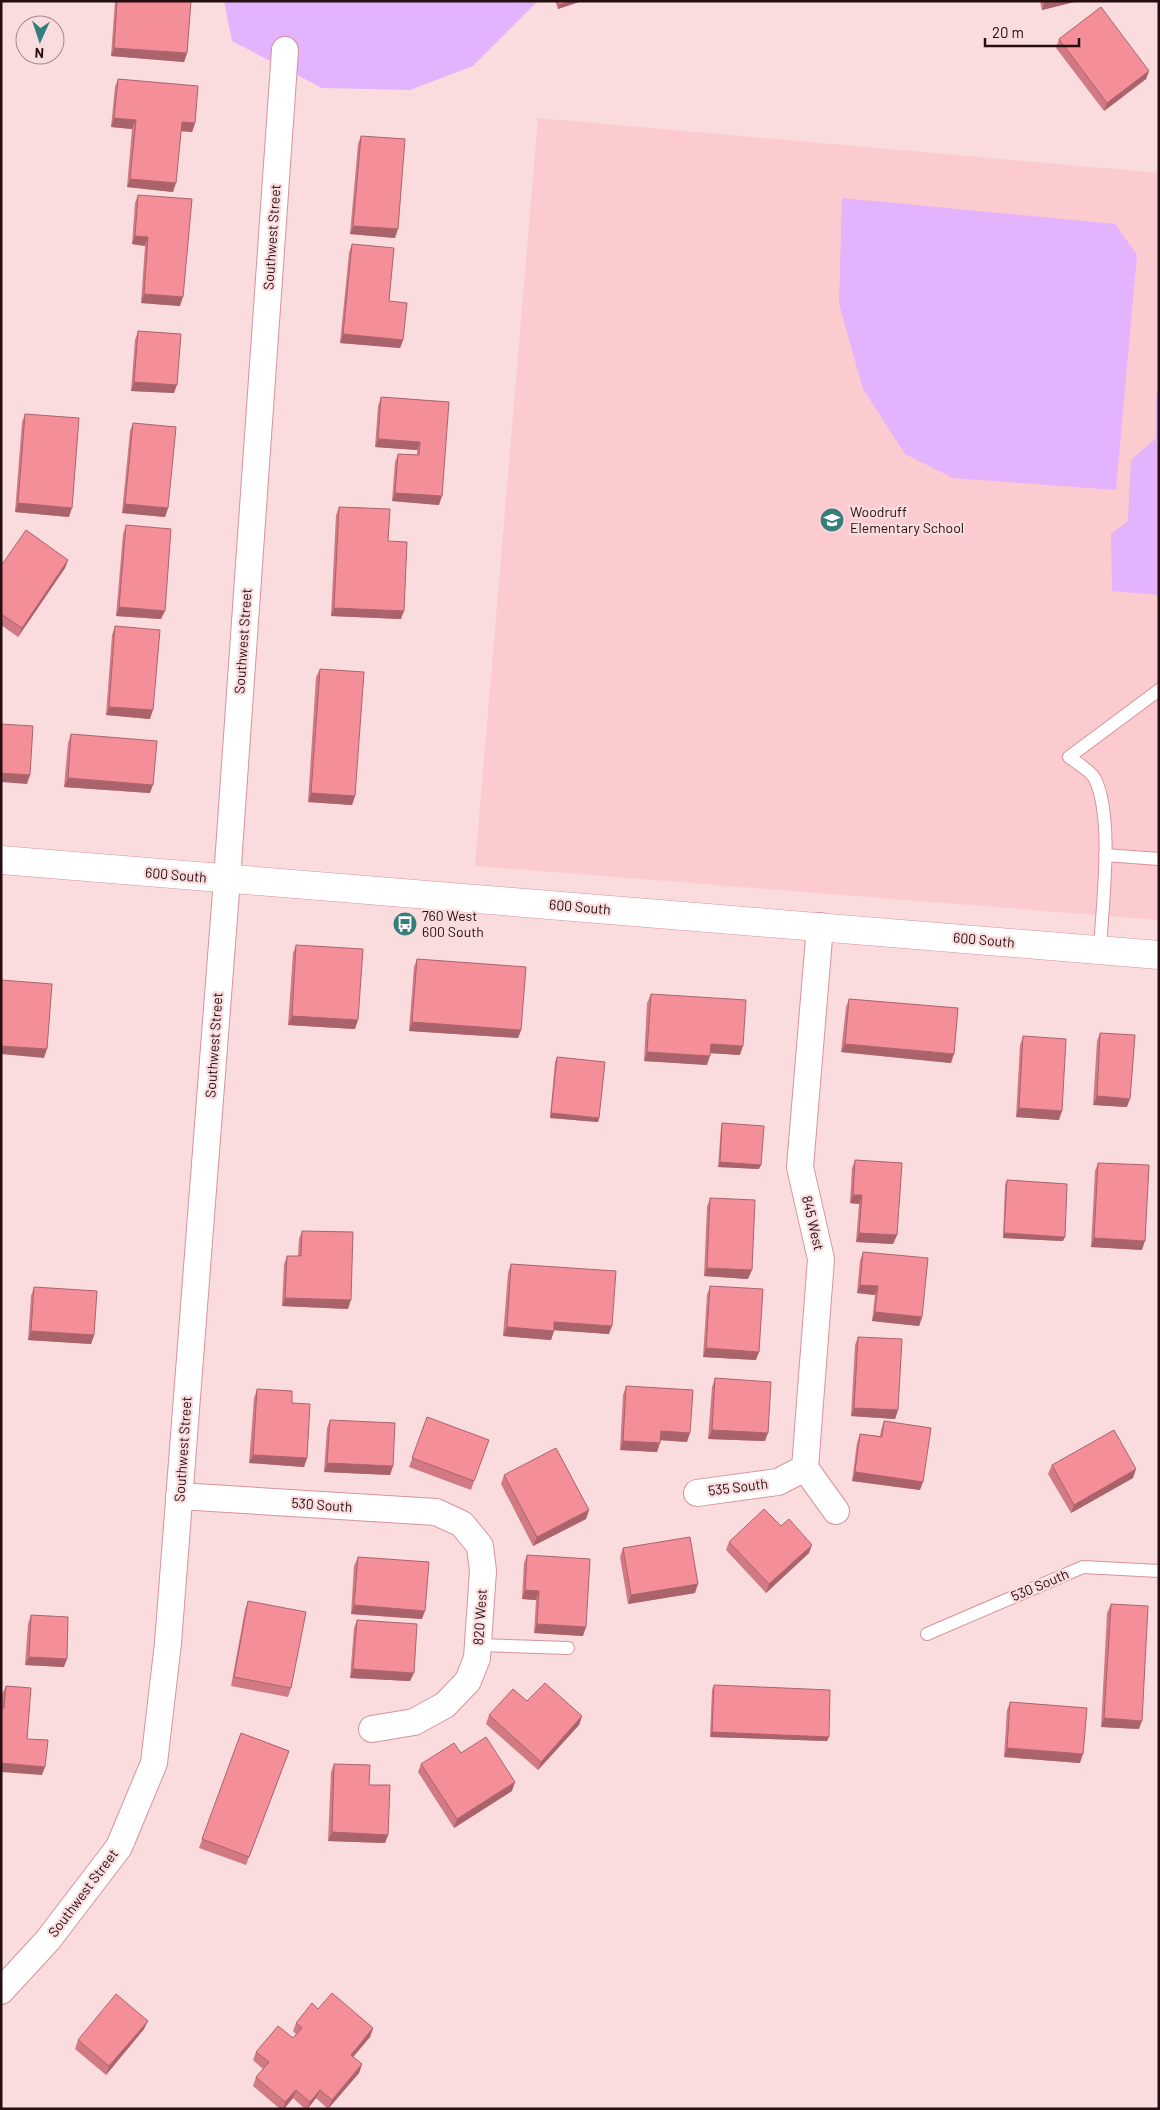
<svg xmlns="http://www.w3.org/2000/svg" width="1160" height="2110" viewBox="0 0 1160 2110" font-family="Barlow,sans-serif">
	<rect width="100%" height="100%" fill="#fadcde"/>
	<path fill="#fccbcf" d="M538 118 1159 173V920L475 866Z"/>
	<path fill="#e3b3fd" d="M224 1H538L473 66 410 90 322 88 232 41Z
		M842 198 1115 224 1137 255 1116 490 953 478 905 454 863 389 839 304Z
		M1159 392V595L1112 591 1111 534 1128 521 1131 460 1156 438V394Z"/>
	<g fill="none" stroke-linecap="round" stroke-linejoin="round">
		<defs>
			<path id="service" d="M1105 855 1159 859
				M1100 950C1102 905 1114 818 1095 779 1091 771 1077 763 1069 757L1159 690
				M927 1634 1083 1567 1159 1571
				M478 1645 568 1648"/>
			<path id="minor" d="M820 926 800 1167 821 1259 805 1468 836 1511
				M697 1493 778 1482 805 1468
				M179 1496 436 1512 462 1524 480 1546 483 1571 477 1658 468 1681 445 1705 414 1722 372 1729
				M1 1991 48 1940 119 1847 154 1763 168 1643 227 879 285 50"/>
			<path id="tertiary" d="M1 860 1159 955"/>
		</defs>
		<use href="#service" stroke="#d7939a" stroke-width="14"/>
		<use href="#minor" stroke="#d7939a" stroke-width="28"/>
		<use href="#tertiary" stroke="#d7939a" stroke-width="29"/>
		<use href="#service" stroke="#fff" stroke-width="12"/>
		<use href="#minor" stroke="#fff" stroke-width="26"/>
		<use href="#tertiary" stroke="#fff" stroke-width="28"/>
	</g>
	<path fill="#d27a84" d="M115 1H191L187 53 184 62 111 56Z
		M555 1H582L558 9Z
		M1040 1H1078L1042 10Z
		M1059 39 1149 71 1146 79 1104 111 1056 48Z
		M118 79 195 123 192 132 181 131 173 192 127 187 132 129 111 127 115 87Z
		M361 136 395 238 350 234 358 144Z
		M138 195 180 306 141 303 145 246 132 244 135 203Z
		M352 244 389 301 403 340 400 348 340 343 349 253Z
		M138 331 174 393 131 391 135 340Z
		M381 397 449 402 439 505 392 501 395 462 398 454 417 455V450L375 447 378 406Z
		M25 414 69 517 15 512 22 422Z
		M133 423 168 508 165 517 122 513 130 431Z
		M339 507 388 541 401 619 331 616 336 515Z
		M126 525 161 619 116 616 123 534Z
		M68 560 65 568 18 637 1 625V566Z
		M115 626 150 719 106 715 112 635Z
		M320 669 355 796 352 805 308 802 316 677Z
		M71 734 150 793 64 787 68 743Z
		M296 945 355 1029 288 1025 293 953Z
		M417 959 521 1030 518 1038 409 1031 414 967Z
		M651 994 740 1055 710 1053 707 1065 644 1061 647 1003Z
		M849 999 951 1063 841 1052 846 1007Z
		M1100 1033 1127 1107 1093 1105 1097 1041Z
		M1023 1036 1059 1120 1016 1117 1020 1045Z
		M557 1057 599 1118 598 1122 550 1118 555 1062Z
		M722 1123 759 1169 718 1167 721 1127Z
		M855 1160 897 1235 893 1244 856 1242 859 1204 850 1203 852 1168Z
		M1098 1163 1142 1250 1091 1247 1095 1171Z
		M1007 1180 1063 1241 1003 1238 1005 1185Z
		M710 1198 748 1279 704 1276 707 1207Z
		M302 1231 348 1309 282 1306 284 1264 287 1256H298L299 1239Z
		M863 1252 922 1317 919 1326 872 1321 875 1295 857 1293 860 1261Z
		M511 1264 609 1334 554 1330 551 1340 503 1336 508 1273Z
		M710 1286 756 1360 703 1357 707 1295Z
		M34 1287 94 1335 91 1344 28 1340 31 1296Z
		M858 1337 898 1410 895 1419 851 1416 855 1345Z
		M715 1378 765 1441 708 1439 712 1387Z
		M626 1386 687 1442 660 1440 657 1452 620 1450 623 1395Z
		M257 1389 292 1403 307 1458 304 1467 249 1463 254 1398Z
		M427 1417 474 1481 471 1490 409 1467Z
		M330 1420 393 1466 390 1475 324 1472 327 1428Z
		M884 1421 920 1490 852 1481 857 1443 860 1434 880 1436 881 1430Z
		M1052 1465 1133 1478 1071 1513 1048 1474Z
		M504 1475 589 1510 586 1519 533 1546 501 1484Z
		M781 1526 809 1553 766 1593 726 1550 729 1542Z
		M623 1548 695 1593 628 1604 620 1557Z
		M527 1555 583 1636 534 1633 536 1600 522 1599 524 1563Z
		M358 1557 422 1619 351 1614 354 1566Z
		M248 1601 291 1688 288 1697 231 1686 245 1610Z
		M1111 1604 1139 1729 1101 1727 1107 1613Z
		M31 1615 64 1667 25 1665 28 1624Z
		M357 1620 410 1681 350 1678 354 1628Z
		M714 1685 829 1737 827 1741 710 1737 712 1690Z
		M6 1686 27 1739 42 1775 1 1708 2 1694Z
		M527 1701 582 1716 579 1725 538 1770 486 1724 489 1715Z
		M1010 1702 1080 1763 1004 1757 1007 1710Z
		M241 1733 289 1751 246 1865 199 1848Z
		M461 1753 512 1791 454 1828 418 1772 421 1764Z
		M334 1764 369 1785 388 1835 385 1843 328 1841 331 1772Z
		M318 2009 373 2028 370 2037 353 2057 362 2064 359 2073 328 2109 316 2098 308 2109H305L293 2098 284 2109H280L253 2086 256 2077 263 2069 253 2060 256 2052 293 2038 296 2034 293 2031 296 2023Z
		M144 2029 106 2075 75 2049 78 2040Z"/>
	<path fill="#ab636b" d="M570 1H582L558 9 559 5Z
		M1045 1H1078L1042 10Z
		M114 48 187 53 184 62 111 56Z
		M1149 71 1146 79 1104 111 1107 103Z
		M114 118 136 120 132 129 111 127Z
		M182 122 195 123 192 132 179 131Z
		M130 179 176 183 173 192 127 187Z
		M353 226 398 229 395 238 350 234Z
		M135 236 148 237 145 246 132 244Z
		M144 294 183 297 180 306 141 303Z
		M343 334 403 340 400 348 340 343Z
		M134 382 177 385 174 393 131 391Z
		M378 439 420 442 417 450 375 447Z
		M395 493 442 496 439 505 392 501Z
		M18 503 72 508 69 517 15 512Z
		M125 504 168 508 165 517 122 513Z
		M68 560 65 568 18 637 22 628Z
		M119 607 165 611 161 619 116 616Z
		M334 608 404 611 401 619 331 616Z
		M109 707 153 710 150 719 106 715Z
		M1 773 30 775 27 784 1 782Z
		M68 778 153 785 150 793 64 787Z
		M311 793 355 796 352 805 308 802Z
		M292 1016 358 1020 355 1029 288 1025Z
		M412 1022 521 1030 518 1038 409 1031Z
		M711 1044 743 1046 740 1055 708 1053Z
		M845 1044 954 1054 951 1063 841 1052Z
		M1 1046 47 1049 44 1058 1 1054Z
		M647 1052 710 1056 707 1065 644 1061Z
		M1097 1096 1130 1099 1127 1107 1093 1105Z
		M1019 1108 1062 1111 1059 1120 1016 1117Z
		M551 1113 599 1118 598 1122 550 1118Z
		M720 1162 761 1165 759 1169 718 1167Z
		M853 1195H862L859 1204 850 1203Z
		M859 1233 897 1235 893 1244 856 1242Z
		M1004 1233 1065 1237 1063 1241 1003 1238Z
		M1094 1238 1145 1241 1142 1250 1091 1247Z
		M707 1268 752 1270 748 1279 704 1276Z
		M860 1285 878 1286 875 1295 857 1293Z
		M285 1298 351 1300 348 1309 282 1306Z
		M875 1312 922 1317 919 1326 872 1321Z
		M554 1322 612 1326 609 1334 551 1330Z
		M507 1327 554 1331 551 1340 503 1336Z
		M31 1331 94 1335 91 1344 28 1340Z
		M706 1348 759 1352 756 1360 703 1357Z
		M854 1408 898 1410 895 1419 851 1416Z
		M712 1430 768 1433 765 1441 708 1439Z
		M661 1431 690 1433 687 1442 658 1440Z
		M623 1441 660 1443 657 1452 620 1450Z
		M253 1455 307 1458 304 1467 249 1463Z
		M327 1463 393 1466 390 1475 324 1472Z
		M1136 1469 1133 1478 1071 1513 1074 1505Z
		M855 1472 923 1482 920 1490 852 1481Z
		M589 1510 586 1519 533 1546 537 1537Z
		M812 1545 809 1553 766 1593 769 1584Z
		M698 1584 695 1593 628 1604 631 1595Z
		M525 1590 539 1591 536 1600 522 1599Z
		M354 1605 425 1611 422 1619 351 1614Z
		M537 1624 586 1627 583 1636 534 1633Z
		M29 1657 67 1659 64 1667 25 1665Z
		M353 1669 414 1673 410 1681 350 1678Z
		M582 1716 579 1725 538 1770 541 1762Z
		M1104 1718 1142 1721 1139 1729 1101 1727Z
		M712 1732 829 1737 827 1741 710 1737Z
		M1007 1748 1083 1754 1080 1763 1004 1757Z
		M1 1763 45 1767 42 1775 1 1772Z
		M515 1782 512 1791 454 1828 457 1819Z
		M332 1832 388 1835 385 1843 328 1841Z
		M148 2021 144 2029 106 2075 109 2066Z
		M373 2028 370 2037 348 2063 351 2055Z
		M362 2064 359 2073 328 2109 332 2100Z
		M296 2090 293 2098 284 2109H283L285 2102Z
		M320 2090 316 2098 307 2109 310 2102Z"/>
	<path fill="#f48e99" stroke="#ab636b" d="M117 1H191L187 53 114 48Z
		M558 1H570L559 5Z
		M1101 7 1149 71 1107 103 1059 39Z
		M118 79 198 86 195 123 182 122 176 183 130 179 136 120 114 118Z
		M361 136 405 139 398 229 353 226Z
		M138 195 192 199 183 297 144 294 148 237 135 236Z
		M352 244 394 248 389 301 407 303 403 340 343 334Z
		M138 331 181 334 177 385 134 382Z
		M381 397 449 402 442 496 395 493 398 454 419 455 420 442 378 439Z
		M25 414 79 418 72 508 18 503Z
		M133 423 176 427 168 508 125 504Z
		M339 507 390 509 388 541 407 542 404 611 334 608Z
		M126 525 171 529 165 611 119 607Z
		M26 530 68 560 22 628 1 614V566Z
		M115 626 160 630 153 710 109 707Z
		M320 669 364 672 355 796 311 793Z
		M1 724 33 726 30 775 1 773Z
		M71 734 157 741 153 785 68 778Z
		M296 945 363 949 358 1020 292 1016Z
		M417 959 526 967 521 1030 412 1022Z
		M1 980 52 984 47 1049 1 1046Z
		M651 994 746 1000 743 1046 711 1044 710 1056 647 1052Z
		M849 999 958 1008 954 1054 845 1044Z
		M1100 1033 1135 1035 1130 1099 1097 1096Z
		M1023 1036 1066 1039 1062 1111 1019 1108Z
		M557 1057 605 1062 599 1118 551 1113Z
		M722 1123 764 1126 761 1165 720 1162Z
		M855 1160 902 1163 897 1235 859 1233 862 1195H853Z
		M1098 1163 1149 1165 1145 1241 1094 1238Z
		M1007 1180 1067 1184 1065 1237 1004 1233Z
		M710 1198 755 1200 752 1270 707 1268Z
		M302 1231 353 1232 351 1300 285 1298 287 1256H301Z
		M863 1252 928 1258 922 1317 875 1312 878 1286 860 1285Z
		M511 1264 616 1271 612 1326 554 1322V1331L507 1327Z
		M710 1286 763 1289 759 1352 706 1348Z
		M34 1287 97 1291 94 1335 31 1331Z
		M858 1337 902 1339 898 1410 854 1408Z
		M715 1378 771 1382 768 1433 712 1430Z
		M626 1386 693 1390 690 1433 661 1431 660 1443 623 1441Z
		M257 1389 292 1391V1403L310 1404 307 1458 253 1455Z
		M427 1417 489 1440 474 1481 412 1458Z
		M330 1420 395 1423 393 1466 327 1463Z
		M884 1421 931 1428 923 1482 855 1472 860 1434 882 1437Z
		M1114 1430 1136 1469 1074 1505 1052 1465Z
		M556 1448 589 1510 537 1537 504 1475Z
		M764 1509 781 1526 789 1519 812 1545 769 1584 729 1542Z
		M690 1537 698 1584 631 1595 623 1548Z
		M527 1555 590 1559 586 1627 537 1624 539 1591 525 1590Z
		M358 1557 429 1562 425 1611 354 1605Z
		M248 1601 306 1612 291 1688 234 1677Z
		M1111 1604 1148 1606 1142 1721 1104 1718Z
		M31 1615 68 1617 67 1659 29 1657Z
		M357 1620 417 1624 414 1673 353 1669Z
		M545 1683 582 1716 541 1762 489 1715 513 1689 527 1701Z
		M714 1685 830 1690 829 1737 712 1732Z
		M6 1686 31 1688 27 1739 48 1740 45 1767 1 1763V1708H4Z
		M1010 1702 1087 1708 1083 1754 1007 1748Z
		M241 1733 289 1751 249 1857 202 1839Z
		M486 1737 515 1782 457 1819 421 1764 454 1743 461 1753Z
		M334 1764 370 1765 369 1785H390L388 1835 332 1832Z
		M332 1993 373 2028 351 2055 362 2064 332 2100 320 2090 310 2102 296 2090 285 2102 256 2077 269 2062 256 2052 278 2026 293 2038 302 2028 296 2023 312 2003 318 2009Z
		M116 1994 148 2021 109 2066 78 2040Z"/>
	<defs>
		<symbol id="school-disc" viewBox="-11 -11 22 22"><circle r="9.5" fill="#357e7c" stroke="#fadcde"/><path d="M0-5L7-2L0 1L-7-2ZM-4 1L0 2.5L4 1V4Q0 6-4 4Z" fill="#fff"/></symbol>
		<symbol id="bus-disc" viewBox="-11 -11 22 22"><circle r="9.5" fill="#357e7c" stroke="#fadcde"/><path d="M-5-6H5V4H4V6H2V4H-2V6H-4V4H-5ZM-3.5-4V0h7V-4ZM-3.5 1.2v1.5H-2V1.2ZM2 1.2v1.5H3.5V1.2Z" fill="#fff"/></symbol>
	</defs>
	<g fill-rule="evenodd">
		<use href="#school-disc" x="818" y="506" width="28" height="28"/>
		<use href="#bus-disc" x="391" y="910" width="28" height="28"/>
	</g>
	<g text-anchor="middle" stroke-width="4.5" stroke-linejoin="round" paint-order="stroke">
		<g font-size="14" fill="#250d10" stroke="#fadcde">
			<text transform="translate(272 237) rotate(-86)" y="5">Southwest Street</text>
			<text transform="translate(243 641) rotate(-86)" y="5">Southwest Street</text>
			<text transform="translate(176 875) rotate(5)" y="5">600 South</text>
			<text transform="translate(580 907) rotate(5)" y="5">600 South</text>
			<text transform="translate(984 940) rotate(5)" y="5">600 South</text>
			<text transform="translate(214 1045) rotate(-86)" y="5">Southwest Street</text>
			<text transform="translate(813 1223) rotate(77)" y="5">845 West</text>
			<text transform="translate(183 1449) rotate(-86)" y="5">Southwest Street</text>
			<text transform="translate(738 1487) rotate(-7)" y="5">535 South</text>
			<text transform="translate(322 1505) rotate(4)" y="5">530 South</text>
			<text transform="translate(1040 1585) rotate(-23)" y="5">530 South</text>
			<text transform="translate(480 1617) rotate(-86)" y="5">820 West</text>
			<text transform="translate(83 1893) rotate(-53)" y="5">Southwest Street</text>
		</g>
		<g font-size="14" fill="#250d10" stroke="#fadcde" text-anchor="start">
			<text x="850" y="517">Woodruff<tspan x="850" dy="16">Elementary School</tspan></text>
			<text x="422" y="921">760 West<tspan x="422" dy="16">600 South</tspan></text>
		</g>
	</g>
	<rect width="1160" height="2110" fill="none" stroke="#250d10" stroke-width="5"/>
	<g transform="translate(40 40) rotate(183)"><circle r="24" fill="#fadcde" stroke="#a5898c"/>
	<path d="M0-4L9 19L0 12L-9 19Z" fill="#357e7c"/>
	<text y="-8" font-size="14" font-weight="bold" text-anchor="middle" fill="#250d10">N</text>
	</g>
	<path d="M985 38v8h94v-8" fill="none" stroke="#250d10" stroke-width="2.5"/>
	<text x="992" y="38" font-size="15" fill="#250d10" stroke="#fadcde" stroke-width="4" paint-order="stroke">20 m</text>
</svg>
